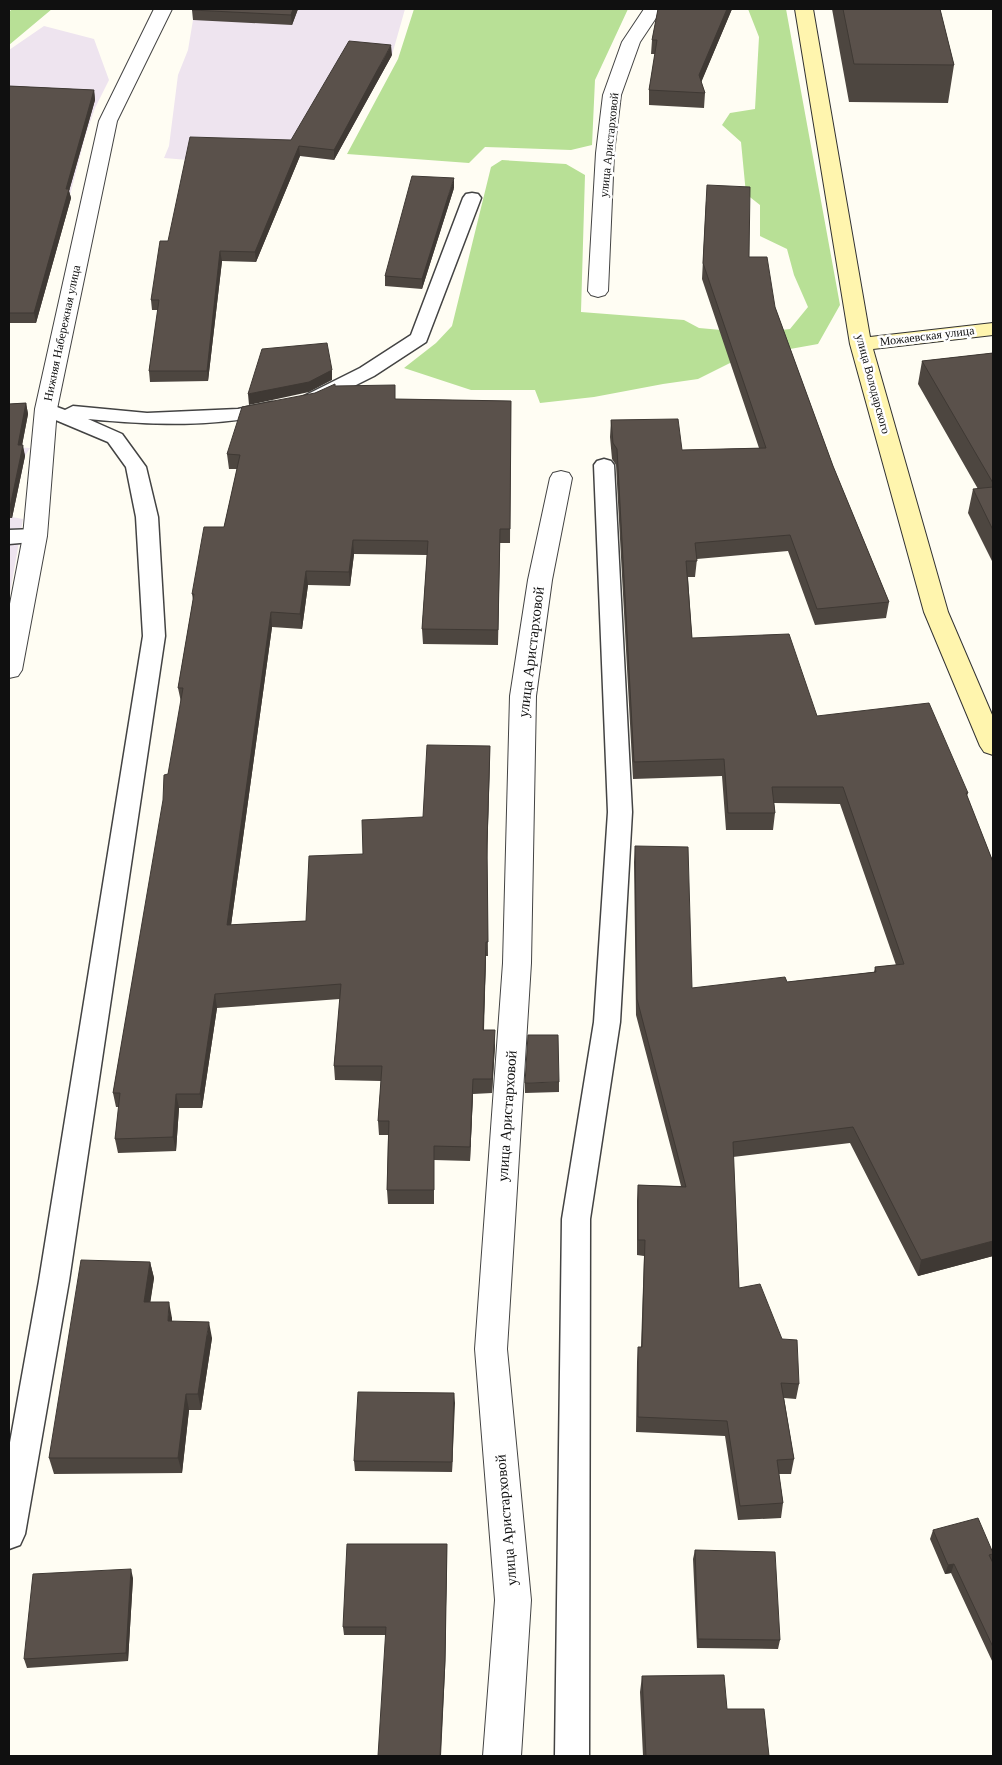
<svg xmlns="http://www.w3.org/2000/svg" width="1002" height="1765" viewBox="0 0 1002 1765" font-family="'Times New Roman',serif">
	<rect width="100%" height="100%" fill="#fffdf3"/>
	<path fill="#eee4ef" d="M198 9H405L392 55 334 160 293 155 216 177 181 175 188 160 164 158 169 146 178 75 188 50 193 20Z
		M44 26 94 39 109 80 95 108 85 137 55 253H15L9 240V50Z
		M9 447 30 448 25 456 12 517 23 519 9 599Z"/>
	<path fill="#b8e096" d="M12 9H52L9 45V12Z
		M414 9H628L595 80 592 145 571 150 485 147 469 163 347 154 398 59Z
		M748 9H786L840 305 818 344 740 358 698 379 663 384 594 397 540 403 535 390H471L404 368 436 343 452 326 491 167 502 160 566 164 585 175 581 312 684 320 699 328 755 333 790 329 808 307 794 275 787 249 760 236V205L746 194 741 142 722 125 730 113 755 109 759 37Z"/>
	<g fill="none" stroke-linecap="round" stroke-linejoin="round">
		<defs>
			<path id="lane" d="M472 193 478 194 481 198 426 342 374 376 318 404 311 406 304 404 301 400 304 396 360 368 411 335 463 198 466 194Z
				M272 402 279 404 282 408 279 412C217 428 152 425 88 419L122 434 146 467 158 517 165 636 69 1281 25 1534 20 1545 9 1549V1448L39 1281 143 636 136 517 126 467 108 442 39 413 36 409 39 405 46 403 65 410 73 406 147 413 238 409Z
				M604 459 611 461 614 465 632 812 620 1022 590 1219 589 1756H555L562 1219 594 1022 608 812 594 465 597 461Z
				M35 529 43 531 46 536 43 541 9 544V530Z"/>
			<path id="street" d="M154 9H172L117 121 57 409 47 536 22 670 18 676 9 678V609L23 536 35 409 99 121Z
				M644 9H662L640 42 621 95 614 153 608 291 605 295 598 297 591 295 588 291 596 153 603 95 622 42Z
				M561 471 569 473 572 478 552 580 536 696 531 963 507 1349 531 1600 521 1756H483L495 1600 475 1349 503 963 510 696 528 580 550 478 553 473Z"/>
			<path id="secondary" d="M795 9H813L870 337 993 323V335L873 349 948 612 993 717V755L984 752 980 746 924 612 850 344Z"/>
		</defs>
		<use href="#lane" stroke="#434343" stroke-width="3"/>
		<use href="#street" stroke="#434343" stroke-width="2"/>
		<use href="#secondary" stroke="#323232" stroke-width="2"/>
		<use href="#lane" fill="#fff" fill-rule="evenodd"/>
		<use href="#street" fill="#fff" fill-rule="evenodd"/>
		<use href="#secondary" fill="#fff5ae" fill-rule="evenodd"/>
	</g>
	<path fill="#4d4640" d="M298 9 292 25 193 20 192 10Z
		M658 9H732L701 82 705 93 704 108 649 105V90L655 54H651L652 40Z
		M832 9H940L954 65 948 103 849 102Z
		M392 55 334 160 300 156 256 262 222 261 208 381 150 382 149 371 158 310H152L151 300 168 241 291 140Z
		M9 86 94 90 95 100 69 191 71 198 36 323H9Z
		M454 188 422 289 385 286V276Z
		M706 201 749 257 775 307 833 466 889 602 886 618 815 625 788 551 697 559 695 577H688L692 638 817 716 968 793 967 796 993 862V1256L918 1276 850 1143 733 1157 739 1288 799 1384 796 1399 784 1398 794 1459 791 1474H779L783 1503 781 1518 738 1520 725 1436 636 1432 637 1362 638 1347H641L644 1256 637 1255V1201L638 1185 681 1186 636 1015 634 862 635 846 692 988 787 982 874 972 875 967 896 965 840 804 774 803 775 813 773 830H726L722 776 633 779 616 465 612 459 610 437 611 420 682 450 759 448 702 279Z
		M993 353V563L968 513 973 489H978L918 384 922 361Z
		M335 386 396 399 511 401 510 543H500L498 645 423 644 422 629 427 555 354 554 350 586 308 585 302 629 272 627 231 925 306 921 363 854 423 817 490 746 487 858 488 956H486L484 1030 495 1045 492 1093 473 1094 470 1161 434 1160V1204H388L387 1190 388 1135H379L378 1121 381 1081 335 1080 334 1066 340 999 217 1008 202 1108H179L176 1151 118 1153 115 1139 119 1107H116L113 1093 181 702 178 688 193 600 192 594 224 527 237 469H229L227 454 315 393Z
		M26 403 28 414 22 445 25 456 12 518H9V404Z
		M559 1082V1092L525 1093V1083Z
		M150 1262 154 1278 150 1302 172 1318V1321L212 1338 201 1410H189L182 1473 54 1474 49 1458Z
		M454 1393 452 1472 355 1471 354 1461Z
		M933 1530 993 1555 992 1559 993 1563V1663L951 1573 945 1574 930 1539Z
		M447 1544 445 1670 386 1635H344L343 1627Z
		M695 1550 780 1640 778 1649 697 1648 693 1559Z
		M133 1578 128 1661 27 1668 24 1659Z
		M642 1676 727 1709 769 1756H643L640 1692Z"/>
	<path fill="#3f3934" d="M293 9H298L292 25 291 15Z
		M727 9H732L698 90 699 75Z
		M391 45 392 55 334 160V150Z
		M94 90 95 100 69 191 71 198 36 323 34 313 66 189Z
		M299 146 300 156 256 262 255 252Z
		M454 178V188L422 289V279Z
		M220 251 222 261 208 381 207 371Z
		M332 370V380L309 392 249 405 248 394Z
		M26 403 28 414 20 456 18 445Z
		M23 445 25 456 12 518 10 507Z
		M353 540 354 554 350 586 349 572Z
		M306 571 308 585 302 629 300 614Z
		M271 612 272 627 229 940 227 925Z
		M490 746V760L487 858V844Z
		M486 942V956L483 1045V1030Z
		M215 994 217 1008 202 1108 200 1094Z
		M495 1030V1045L492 1093V1079Z
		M473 1079V1094L470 1161V1147Z
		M176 1094 179 1108 176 1151 173 1137Z
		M993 1241V1256L918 1276 921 1260Z
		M150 1262 154 1278 148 1318 144 1302Z
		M169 1302 172 1318 171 1337 168 1321Z
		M209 1322 212 1338 201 1410 198 1394Z
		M454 1393 455 1403 452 1472V1462Z
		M186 1394 189 1410 182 1473 178 1458Z
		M447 1544 445 1670 441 1756H440Z
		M954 1564 951 1573 945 1574 948 1565Z
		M131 1569 133 1578 128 1661 126 1653Z"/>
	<path fill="#5a514b" stroke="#3f3934" d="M193 9H293L291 15 192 10Z
		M658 9H727L699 75 705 93 649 90 657 40H652Z
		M843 9H940L954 65 854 64Z
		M349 41 391 45 334 150 299 146 255 252 220 251 207 371H149L159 300H151L160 241H168L190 137 291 140Z
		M9 86 94 90 66 189H69L34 313H9Z
		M412 176 454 178 422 279 385 276Z
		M707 185 750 187 749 257H767L775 307 833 466 889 602 817 609 790 535 695 543 697 561H686L692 638 789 634 817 716 929 703 968 793H966L993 862V1241L921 1260 853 1127 733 1142 739 1288 760 1284 782 1339 797 1340 799 1384 781 1383 794 1459 777 1460 783 1503 740 1506 727 1421 638 1417V1347H642L645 1240H638V1185L686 1187 637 999 635 846 688 847 692 988 785 977 787 982 876 972 875 967 904 964 843 787H772L775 813H728L724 759 634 762 617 449 613 443 611 420 678 419 682 450 766 448 703 263Z
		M327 343 332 370 309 382 248 394 262 349Z
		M993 353V483L922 361Z
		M335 384V386L395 385V399L511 401 510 529H500L498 630 422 629 428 541 353 540 349 572 306 571 300 614 271 612 227 925 306 921 309 856 363 854 362 820 423 817 427 745 490 746 487 844 488 942H486L483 1030H495L492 1079H473L470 1147 434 1146V1190H387L389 1121H378L382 1066H334L341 984 215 994 200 1094H176L173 1137 115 1139 120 1093H113L163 800 164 775 168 774 183 688H178L194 594H192L204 527H224L240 455 227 454 242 407 315 393Z
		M26 403 18 445H23L10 507H9V404Z
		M993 487V530L973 489Z
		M528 1035H558L559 1082 525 1083Z
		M81 1260 150 1262 144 1302H169L168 1321 209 1322 198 1394H186L178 1458H49Z
		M358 1392 454 1393 452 1462 354 1461Z
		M978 1518 993 1553V1554L989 1555 993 1563V1647L954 1564 948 1565 933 1530Z
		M347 1544H447L445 1661 440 1756H378L386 1627H343Z
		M695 1550 775 1552 780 1640 698 1639Z
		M131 1569 126 1653 24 1659 33 1574Z
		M724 1675 727 1709H764L769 1756H646L642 1676Z"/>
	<g text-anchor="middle" stroke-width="5" stroke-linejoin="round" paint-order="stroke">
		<g font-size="12" fill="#101010" stroke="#fff">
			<text transform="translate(609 145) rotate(-84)" y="4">улица Аристарховой</text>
			<text transform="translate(62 333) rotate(-78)" y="4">Нижняя Набережная улица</text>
			<text transform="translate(927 336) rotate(-7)" y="4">Можаевская улица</text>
			<text transform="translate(873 384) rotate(75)" y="4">улица Володарского</text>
		</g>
		<g font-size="15" fill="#101010" stroke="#fff">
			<text transform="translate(531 652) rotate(-83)" y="5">улица Аристарховой</text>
			<text transform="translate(507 1116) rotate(-86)" y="5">улица Аристарховой</text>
			<text transform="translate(506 1520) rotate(-95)" y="5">улица Аристарховой</text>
		</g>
	</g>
	<rect width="1002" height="1765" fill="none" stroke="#101010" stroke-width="20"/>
</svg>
